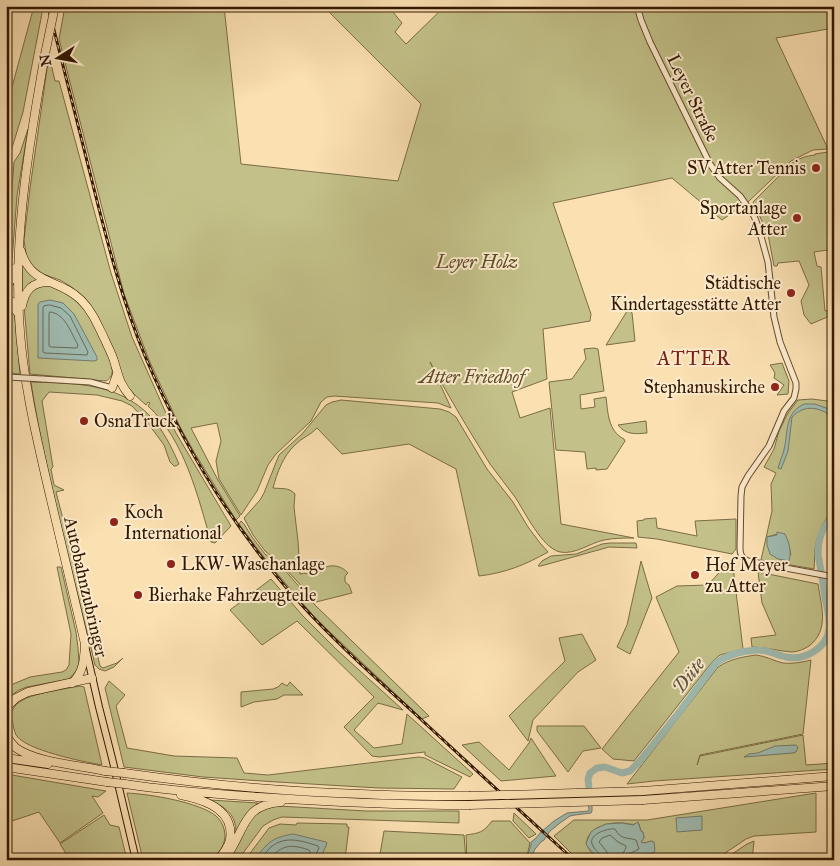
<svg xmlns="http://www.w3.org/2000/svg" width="840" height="866" viewBox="0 0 840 866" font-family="'IM FELL Great Primer',serif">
	<rect width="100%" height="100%" fill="#fbe0b2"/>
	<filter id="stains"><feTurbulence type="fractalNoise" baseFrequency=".004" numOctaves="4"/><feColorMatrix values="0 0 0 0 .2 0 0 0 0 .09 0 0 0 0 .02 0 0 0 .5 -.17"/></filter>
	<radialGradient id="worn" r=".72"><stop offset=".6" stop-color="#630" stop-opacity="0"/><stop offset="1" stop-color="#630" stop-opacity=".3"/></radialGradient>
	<path fill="#c3c189" stroke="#7b6c44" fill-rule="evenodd" d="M34 6H40L42 13 23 112 12 148 6 159V109Z
		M65 6H224L241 164 398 181 421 104 323 6H388L402 23 395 32 406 44 445 6H822V10L834 13V28L776 38 828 149 813 150 791 161 748 202 722 220 672 178 553 203 591 314 590 321 543 329 547 379 512 392 520 418 550 408 561 524 634 538C624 538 614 538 604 540 590 543 575 555 560 552 542 548 525 512 515 497 507 486 498 475 490 464 469 431 449 397 430 362L451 408 438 403 334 396 327 397 321 402 311 421 276 454 268 465 257 491 241 515 219 479 216 461 221 441 217 423 191 428 218 480 240 516 236 520 194 452 179 425 149 360 124 294 59 39Z
		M49 55 55 81H59L111 273 132 337 165 411 176 433 231 526 215 543 211 542C198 496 184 439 148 406L150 403 148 402 146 405 125 386 98 318 91 306 73 288 60 280 40 273 35 270 28 261 26 254 24 240 30 188Z
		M28 129 17 196 11 273 6 283V269L14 162 20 153Z
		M834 151V249L814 252 817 266 821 267 825 311 834 310V318L832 315 811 324 804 315 801 301 809 285 799 261 778 263 777 266H774L768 234 753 202 791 164C799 158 806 156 815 155V154Z
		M22 262C26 270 31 275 39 280L22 295Z
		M49 284C63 291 74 297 85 308 92 316 111 357 112 368 113 374 111 378 106 381L30 374 24 306 32 289Z
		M6 301 13 309 15 318 20 374 6 373Z
		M629 308 632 313 635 341 606 345Z
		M594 348 598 349 604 391 580 395 581 409 595 407 594 399 606 397C608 413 608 431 624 439L625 441 607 469 596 470V468L587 469 585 452 556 450 549 382 572 379 586 359 584 349Z
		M782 363 789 381 788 394 777 395 784 385 774 378 775 373 770 365Z
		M31 382C78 383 125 383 157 424 166 436 173 450 179 464L176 466H174L170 462 164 445 147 422 132 406 122 401 97 395 49 392 42 401 53 467 51 469 54 485 64 490 56 492 78 577H85L91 612 87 613 100 666 103 668 117 663 123 658 114 667 105 671 99 669 95 665C82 611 68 556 55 502 46 462 37 422 31 382Z
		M831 396 834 398V510C823 520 817 534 815 549 814 555 815 562 814 569L761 560 772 511 771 484 776 473 764 467 774 449 779 431 788 413 798 400 812 399 827 401ZM777 534 787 539 791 555 767 537Z
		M341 400 440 409 449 412 456 417 487 469 513 502 528 527 540 543 548 552C525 565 505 573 479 576L456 469 409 444 342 454 317 428C311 435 301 438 295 445 283 456 277 473 273 488 281 489 289 487 295 494L294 507 298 541 300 574C305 572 311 575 316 573 319 572 319 570 322 569 331 563 342 566 348 573L345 576V582L349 585 352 593 316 602 284 567 265 551 253 535 244 518 260 500 264 493 279 455 302 434 326 405 332 402Z
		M646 421 647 433C635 434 626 435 618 425Z
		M656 518 657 528 697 536 695 521 736 519V549L732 554 657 539 638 537 637 521 644 520V519Z
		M241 521 244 524 252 537 265 554 283 568 315 605 429 716 422 719 316 619 269 564 239 524Z
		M610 543H636L637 548 609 547 541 566H538L542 561 551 556 576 554 602 544Z
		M641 561 652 598 630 654 617 647 627 625Z
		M725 566 733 567 743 649 720 655 713 661 634 761 613 759 602 749 679 652 656 597 677 586 708 585Z
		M57 567H61L76 632 78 648 79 663 77 670 69 679 27 687 19 690 6 699V687L30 677 62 672 66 670 69 665 71 634Z
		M758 572 818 584C821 605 830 630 809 646 804 649 798 652 791 652 778 651 765 647 752 647L751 638 776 635 762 603Z
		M271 579 303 616 336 649 403 710 378 703 354 730 374 748 402 744 407 714 473 774 470 777 425 755V752L379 757 372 756 344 727 374 697 297 621 262 645 230 610Z
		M582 634 596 660 578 672 533 720 528 741 509 716 565 661 559 638Z
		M756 655C766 656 774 661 783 663 792 664 803 662 811 660L803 734 700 755 697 765 700 756 803 735 806 765 834 763V769L654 781 627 784 718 667C730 659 742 657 756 655Z
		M109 681 125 695 116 706 127 748 174 756 237 758 244 773 268 775 419 757 425 758 462 777 454 789 379 788 277 782 203 777 124 767 105 688Z
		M290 682 303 695H284L277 699 254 702 241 707V692L273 689 278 687 282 683 287 686Z
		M80 686 84 687 102 765C84 762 25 750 16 735 14 731 13 724 12 720 10 712 14 705 21 701 33 693 65 689 80 686Z
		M537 726H584L601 748 583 751 568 772 537 731Z
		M531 738 556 776 501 781 462 745 479 742 509 770 529 743Z
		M6 774 106 791 98 797 92 796 103 813 60 843 39 812 6 823Z
		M127 793C149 794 199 802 216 816 222 821 225 829 225 837 224 848 217 856 207 860H143Z
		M816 793V832L754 836 746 839 715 860H629L637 855 653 853 651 841 645 843 641 842 644 837 643 832 641 831 639 824C633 825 629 824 623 823 612 822 594 825 588 837 584 847 592 853 599 860H578L554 836 574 820H647Z
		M210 800 258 803C246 813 243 819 236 833 236 814 226 808 210 800Z
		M278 806 366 811H459V823L282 817 273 820 263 826 238 860H226L234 850 253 815 268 807Z
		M514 813 536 834 529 838 513 821Z
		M104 815 110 825 119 827 127 860H70L60 844Z
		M492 821H510L530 843 526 860H467L466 835C479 833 483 833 492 821Z
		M297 823 347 824V827H349L345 859 245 860 269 828 280 824 296 825Z
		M384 831 464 835 466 860H379Z
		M754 841 752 860H723L747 844Z"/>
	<path fill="#9fbcb2" stroke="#747a6b" d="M50 300 63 303 74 314 97 357V360L94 361 38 358V304L40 302Z
		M804 404H815L834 411V417C819 408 806 403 792 417L788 451 781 469 778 468C780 460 784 453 785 445 788 427 786 413 804 404Z
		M777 532 785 534C789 543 792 551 789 561L778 559 770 554 767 545V537L777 535Z
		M796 745 798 747 796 752 793 753 744 757 749 754 758 753 775 746Z
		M592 796V811L591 813 575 815 570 816 560 823 550 831 544 840 541 842 535 849 530 860H526L531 845V842L536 838 541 832 554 821 567 813 589 811 588 797Z
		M702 816V830L677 832 676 818Z
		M638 822 641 831 643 832 644 838 641 842 645 843 651 841 654 842 655 850 654 853 637 855 629 860H599L587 846 586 843 591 832 595 829 606 824 622 823 633 825Z
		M293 834 326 842 327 843 320 860H254C268 843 270 838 293 834Z"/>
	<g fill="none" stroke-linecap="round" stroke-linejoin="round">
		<path stroke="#696a59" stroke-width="1" d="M50 305 61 308 70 316 88 352 87 355 45 353 43 352V308L44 306Z
			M50 312C65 313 71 333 78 345L77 348 51 347 49 346V314Z
			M261 860C264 856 267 850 271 847 285 835 303 841 318 846L319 848 316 854 315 860
			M269 860C282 844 291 844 309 850L310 852 309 860
			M602 860C601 853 596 852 593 846 586 835 607 828 615 829 621 840 626 837 636 840L639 849 629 854 627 860
			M608 860 607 852 599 842 602 838 610 835 618 842 626 846C626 851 621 853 621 860"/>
		<path stroke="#9fbcb2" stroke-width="7" d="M590 798 588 779 590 773 597 768 605 767 622 773 630 771 640 761 677 715 716 663C727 655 742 651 756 650 766 649 776 655 786 657 804 661 828 648 829 628 830 618 827 607 825 597 823 583 821 569 818 555 818 538 822 528 834 515"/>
		<defs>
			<path id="minor" d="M637 6 641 20 650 42 710 164 720 178 740 196 754 216 759 229 768 262 774 317 780 342 796 383V389L794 398 784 411 769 446 748 476 742 487 741 496 740 548C740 555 742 558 748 561L834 577
				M42 379 90 382 112 388"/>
			<path id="major" d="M86 650 99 707 112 758 136 860"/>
			<path id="highway" d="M45 54C30 139 14 231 19 317 22 379 37 440 51 500 62 548 74 596 85 644 84 659 84 672 72 683
				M21 251C31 286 59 278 81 300 93 312 98 326 105 340 108 347 112 354 114 361 119 377 119 383 130 396
				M6 286 12 279 15 268
				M6 298 11 301 17 312
				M22 306C25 290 32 282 49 282
				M112 388 117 374
				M6 708 16 698 28 692 92 678
				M6 735C9 740 12 744 16 748 38 763 79 765 105 771
				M6 758 48 764
				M6 767 107 782
				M124 773C203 784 283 792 362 794 398 796 433 796 469 796
				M125 784C170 791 214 794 259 797 329 802 399 805 469 805
				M643 791 834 776
				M181 795C200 799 226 806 230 828 231 835 231 841 227 847 225 852 221 856 218 860
				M643 800 834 786
				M230 851C246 825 245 805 281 802
				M136 858 138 860"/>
		</defs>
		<use href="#minor" stroke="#654a2c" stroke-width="7"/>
		<use href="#major" stroke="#331800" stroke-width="8"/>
		<use href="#highway" stroke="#331800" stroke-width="9"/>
		<use href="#minor" stroke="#fcebcd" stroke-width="5"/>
		<use href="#major" stroke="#fbe0b2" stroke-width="6"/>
		<use href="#highway" stroke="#fbe0b2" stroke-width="8"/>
		<defs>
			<path id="rail" d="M48 6C62 63 77 120 91 177 106 237 121 298 145 356 180 439 226 516 284 585 323 631 369 672 413 712 467 762 520 811 574 860"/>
		</defs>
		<use href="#rail" stroke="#331800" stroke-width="3"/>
		<use href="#rail" stroke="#fcebcd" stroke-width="1" stroke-dasharray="4" stroke-linecap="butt"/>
		<defs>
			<path id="minor-bridge" d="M8 377 42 379"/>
			<path id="highway-bridge" d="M45 54 55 6
				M105 771 124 773
				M107 782 125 784
				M469 796 643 791
				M469 805 643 800"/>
		</defs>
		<use href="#minor-bridge" stroke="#654a2c" stroke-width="7" stroke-linecap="butt"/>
		<use href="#highway-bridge" stroke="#331800" stroke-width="9" stroke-linecap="butt"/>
		<use href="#minor-bridge" stroke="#fcebcd" stroke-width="5"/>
		<use href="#highway-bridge" stroke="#fbe0b2" stroke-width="8"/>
	</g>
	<g fill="#8f2418" stroke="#fcebcd" stroke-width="2">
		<circle cx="816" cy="168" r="5"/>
		<circle cx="797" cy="218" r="5"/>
		<circle cx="791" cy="293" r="5"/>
		<circle cx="775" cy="387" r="5"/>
		<circle cx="84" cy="421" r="5"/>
		<circle cx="114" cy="522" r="5"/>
		<circle cx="171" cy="564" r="5"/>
		<circle cx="695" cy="575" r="5"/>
		<circle cx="138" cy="595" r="5"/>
	</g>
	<g text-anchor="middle" stroke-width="4" stroke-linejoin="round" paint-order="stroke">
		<g font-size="18" fill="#331800" stroke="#fcebcd">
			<text transform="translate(693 98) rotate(64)" y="6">Leyer Straße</text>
			<text transform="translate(86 587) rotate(77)" y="6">Autobahnzubringer</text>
		</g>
		<g font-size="18" fill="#331800" stroke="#fcebcd" text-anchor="start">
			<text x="806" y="174" text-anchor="end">SV Atter Tennis</text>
			<text x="787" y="214" text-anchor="end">Sportanlage<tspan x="787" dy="21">Atter</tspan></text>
			<text x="781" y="289" text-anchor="end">Städtische<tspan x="781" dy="21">Kindertagesstätte Atter</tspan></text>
			<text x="765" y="393" text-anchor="end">Stephanuskirche</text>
			<text x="94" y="427">OsnaTruck</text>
			<text x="124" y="518">Koch<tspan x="124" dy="21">International</tspan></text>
			<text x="181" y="570">LKW-Waschanlage</text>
			<text x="705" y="571">Hof Meyer<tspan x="705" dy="21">zu Atter</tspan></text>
			<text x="148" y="601">Bierhake Fahrzeugteile</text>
		</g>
		<g font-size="18" font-style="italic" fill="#5e4b29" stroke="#fcebcd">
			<text x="477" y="268">Leyer Holz</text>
			<text x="472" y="383">Atter Friedhof</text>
		</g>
		<g font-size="19" font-style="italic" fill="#59513e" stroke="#fcebcd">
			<text transform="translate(688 675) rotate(-51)" y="7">Düte</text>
		</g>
		<g font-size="20" letter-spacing="1" fill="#7a1f14" stroke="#fcebcd">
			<text x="694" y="365">ATTER</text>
		</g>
	</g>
	<rect width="840" height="866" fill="none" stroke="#fbe0b2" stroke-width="25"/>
	<rect x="8" y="8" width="825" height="851" fill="none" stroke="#331800" stroke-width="2.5"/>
	<rect x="12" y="12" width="815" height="841" fill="none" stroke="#331800"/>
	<g transform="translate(58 58) rotate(259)" stroke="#fcebcd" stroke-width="4" paint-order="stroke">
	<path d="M0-4L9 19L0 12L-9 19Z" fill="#331800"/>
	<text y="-8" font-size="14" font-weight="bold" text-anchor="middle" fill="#331800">N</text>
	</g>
	<rect width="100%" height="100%" filter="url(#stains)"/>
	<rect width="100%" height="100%" fill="url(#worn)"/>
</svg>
